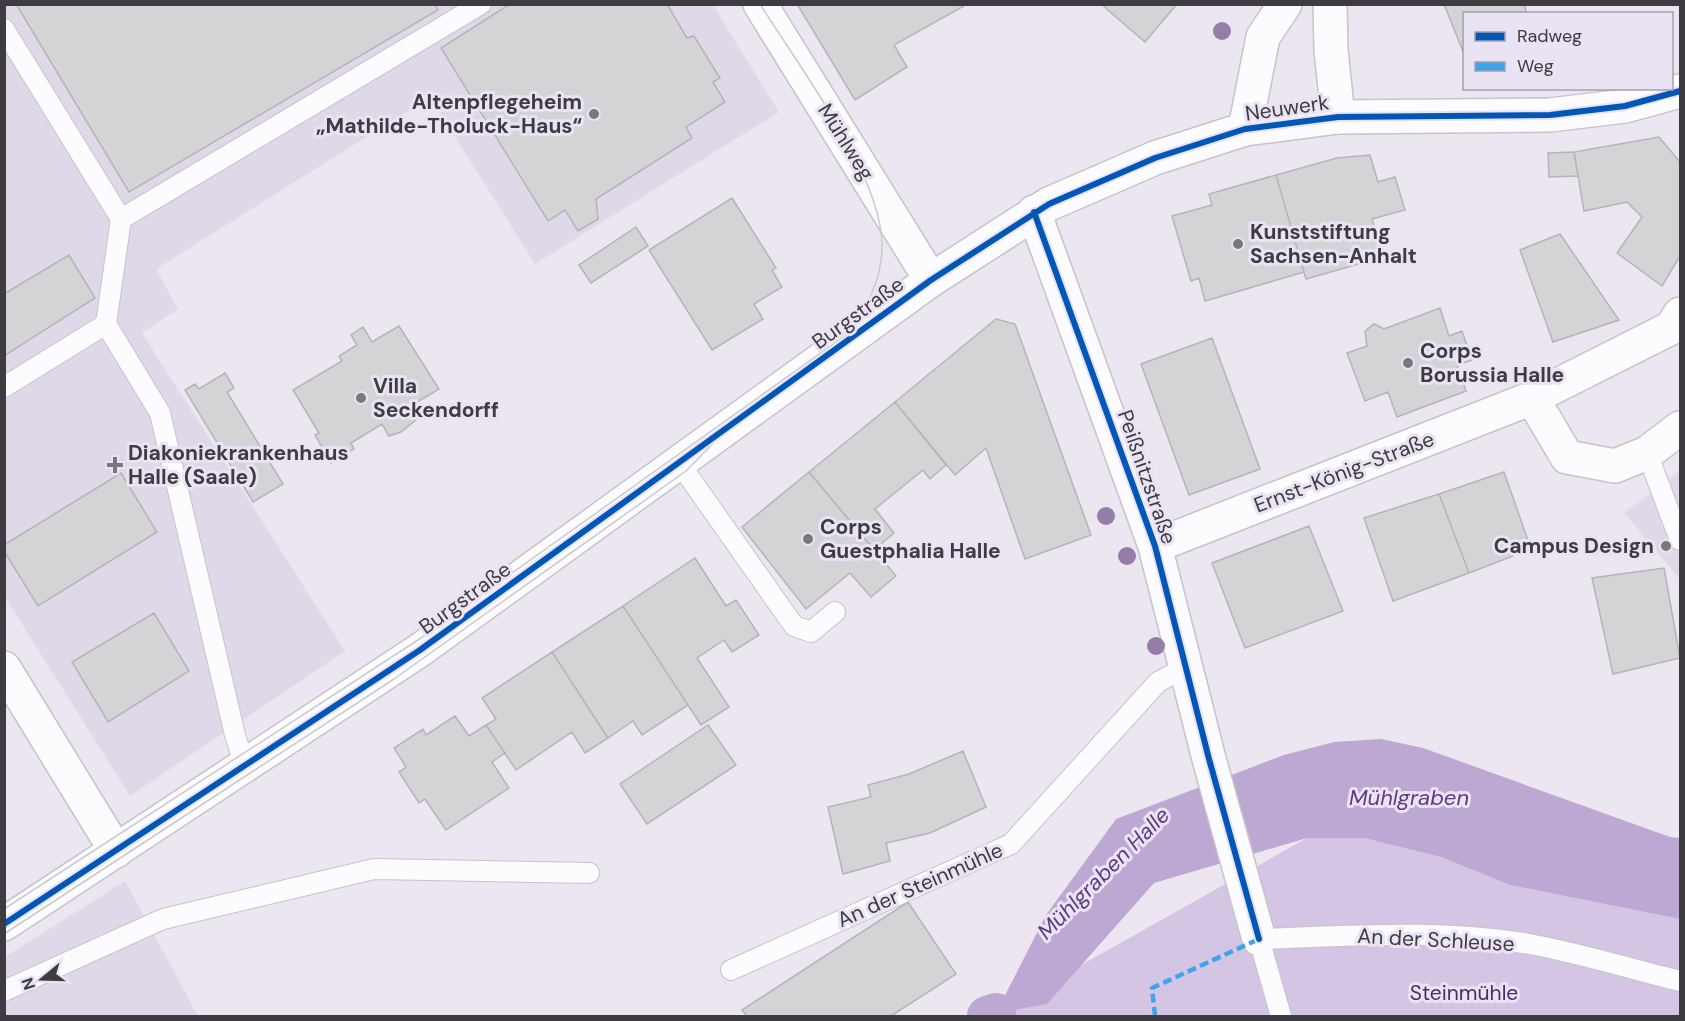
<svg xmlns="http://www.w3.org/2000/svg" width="1685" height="1021" viewBox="0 0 1685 1021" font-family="'DM Sans',sans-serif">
	<rect width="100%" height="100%" fill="#ebe6f0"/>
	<path fill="#e0d8e9" d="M5 5H713L779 112 535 264 430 97 156 269 178 309 142 333 345 651 130 796 5 597Z
		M1680 471V579L1624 513Z
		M125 881 198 1016H5V957Z"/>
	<path fill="#d3c5e3" d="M1307 838H1364L1441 857 1510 885 1680 919V1016H994L996 1013Z"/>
	<path fill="#bca8d3" d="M1381 739 1423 748 1670 837 1680 838V919L1510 885 1441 857 1364 838H1307L1154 883 1047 1004 996 1013 1046 915 1116 819 1284 755 1334 742Z"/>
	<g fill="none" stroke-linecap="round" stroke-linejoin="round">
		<path stroke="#bca8d3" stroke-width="40" d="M987 1016 996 1013"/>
	</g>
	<path fill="#d4d3d6" stroke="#b5b4b7" stroke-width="1.5" d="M16 4H435L438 10 129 192Z
		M510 4H667L687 38 694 36 720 78 713 82 725 102 686 127 692 138 596 199 598 219 578 231 565 210 548 221 441 48Z
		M797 4H963L964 6 894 45 907 67 855 100Z
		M1101 4H1177L1145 42Z
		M1444 4H1524L1527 14H1464V54Z
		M1659 137 1680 162V256L1662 286 1617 253 1642 217 1627 202 1584 211 1574 152Z
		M1574 152 1578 176 1549 177 1548 153Z
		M1370 155 1378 182 1395 177 1405 210 1372 219 1383 257 1306 279 1276 175 1337 158Z
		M1276 175 1304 272 1205 301 1199 278 1191 281 1172 216 1212 205 1209 194Z
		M732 198 776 268 772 270 782 287 754 304 763 319 712 350 649 250Z
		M636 227 648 246 591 283 579 265Z
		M1560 234 1619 320 1553 342 1520 250Z
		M69 255 95 298 4 356V294Z
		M1440 308 1449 336 1462 331 1472 360 1457 365 1466 391 1397 417 1388 392 1365 401 1347 353 1367 346 1365 331 1374 324 1384 329Z
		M996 319 1015 324 1091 535 1025 559 986 448 955 475 895 402Z
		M399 326 439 389 412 405 417 419 401 432 389 436 382 424 351 443 354 449 331 463 315 435 319 433 293 390 342 361 339 356 357 345 351 335 363 327 372 342Z
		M1212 338 1260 469 1189 495 1141 364Z
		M225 373 234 388 227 392 283 484 253 502 185 390 195 384 199 389Z
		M895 402 946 465 930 479 923 470 875 509 894 533 874 550 809 472Z
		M809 472 896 576 871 597 850 573 806 609 742 527Z
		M1504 472 1531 549 1469 573 1439 494Z
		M121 473 157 532 38 606 4 551V545Z
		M1439 494 1469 573 1393 601 1364 518Z
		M1309 526 1343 611 1245 648 1212 563Z
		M695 558 726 606 736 600 759 635 732 652 724 640 697 658 729 707 701 725 623 606Z
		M1664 568 1680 658 1613 674 1592 578Z
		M623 606 688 705 642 735 633 721 608 738 552 652Z
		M154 613 189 671 108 722 72 662Z
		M552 652 608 738 585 753 572 732 516 770 486 725 496 719 482 698Z
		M455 716 469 736 486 725 505 753 492 762 509 788 446 830 425 799 419 803 399 772 406 767 394 748 423 729 426 735Z
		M708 725 736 765 647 824 620 784Z
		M963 751 986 807 930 833 886 843 890 861 843 874 828 807 871 797 868 785 909 774Z
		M908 902 956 974 891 1016H747L742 1010Z"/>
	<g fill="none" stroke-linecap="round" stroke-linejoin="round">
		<defs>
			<path id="service" d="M4 29 121 219
				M106 324 121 219 481 4
				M4 387 106 324 160 413 235 735 245 767
				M1647 453 1680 540
				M680 464 794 626 811 632 835 612
				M731 970 1011 844 1158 682 1186 667
				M4 991 163 919 374 869 589 873
				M1281 1016 1259 939C1349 936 1441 929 1529 944 1580 953 1630 969 1680 981"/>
			<path id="minor" d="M1330 4 1331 50 1338 117
				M1245 129 1263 37 1285 4
				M1034 212 1155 546 1209 759 1259 939
				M1532 398 1567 457 1615 466 1647 453 1680 428
				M1155 546 1532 398 1671 328 1680 314
				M4 668 116 851"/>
			<path id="tertiary" d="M760 4 931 280
				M4 924 420 650 931 280 1049 204 1155 158 1245 129 1338 117 1550 115 1625 106 1680 91"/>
		</defs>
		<use href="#service" stroke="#c7c3ca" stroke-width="22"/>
		<use href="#minor" stroke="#c7c3ca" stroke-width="36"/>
		<use href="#tertiary" stroke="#c7c3ca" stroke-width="36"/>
		<use href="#service" stroke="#fcfbfd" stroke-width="20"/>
		<use href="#minor" stroke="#fcfbfd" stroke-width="33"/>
		<use href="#tertiary" stroke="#fcfbfd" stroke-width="33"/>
		<path stroke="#cac9cb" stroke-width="1.5" d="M4 909 421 638 850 332C868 305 883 276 882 243 880 173 798 65 760 4
			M4 934 394 679 686 471 734 422"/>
		<path stroke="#3fa4ec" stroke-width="4.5" stroke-dasharray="9 4.5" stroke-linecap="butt" d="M1155 1016 1152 988 1259 939"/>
		<defs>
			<path id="cycleway" d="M1034 212 1155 546 1209 759 1259 939
				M4 924 420 650 931 280 1049 204 1155 158 1245 129 1338 117 1550 115 1625 106 1680 91"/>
		</defs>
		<use href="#cycleway" stroke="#eae3f3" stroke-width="10"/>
		<use href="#cycleway" stroke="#0057b8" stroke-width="6"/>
	</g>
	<g fill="#947ea8">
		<circle cx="1222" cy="31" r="9"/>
		<circle cx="1106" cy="516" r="9"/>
		<circle cx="1127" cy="556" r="9"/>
		<circle cx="1156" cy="646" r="9"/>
	</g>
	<g fill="#7b777e" stroke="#eae3f3" stroke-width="2">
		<circle cx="594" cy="114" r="6"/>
		<circle cx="1238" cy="244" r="6"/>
		<circle cx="1408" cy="363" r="6"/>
		<circle cx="361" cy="398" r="6"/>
		<path d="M112 456h6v6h6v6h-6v6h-6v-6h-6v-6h6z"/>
		<circle cx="808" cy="539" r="6"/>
		<circle cx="1666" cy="546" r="6"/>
	</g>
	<g text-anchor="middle" stroke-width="6" stroke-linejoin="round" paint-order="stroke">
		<g font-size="21" font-weight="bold" fill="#3e3b41" stroke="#eae3f3" text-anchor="start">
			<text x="582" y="109" text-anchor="end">Altenpflegeheim<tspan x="582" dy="24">„Mathilde-Tholuck-Haus“</tspan></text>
			<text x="1250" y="239">Kunststiftung<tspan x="1250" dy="24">Sachsen-Anhalt</tspan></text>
			<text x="1420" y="358">Corps<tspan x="1420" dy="24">Borussia Halle</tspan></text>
			<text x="373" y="393">Villa<tspan x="373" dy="24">Seckendorff</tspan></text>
			<text x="128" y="460">Diakoniekrankenhaus<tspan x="128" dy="24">Halle (Saale)</tspan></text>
			<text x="820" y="534">Corps<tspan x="820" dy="24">Guestphalia Halle</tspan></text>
			<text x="1654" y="553" text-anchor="end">Campus Design</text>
		</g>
		<g font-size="21" fill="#3e3b41" stroke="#eae3f3">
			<text transform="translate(1287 108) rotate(-8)" y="7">Neuwerk</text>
			<text transform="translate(846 142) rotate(58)" y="7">Mühlweg</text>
			<text transform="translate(858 313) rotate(-36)" y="7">Burgstraße</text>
			<text transform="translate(1344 472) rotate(-21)" y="7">Ernst-König-Straße</text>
			<text transform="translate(1147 477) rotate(71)" y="7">Peißnitzstraße</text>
			<text transform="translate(465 598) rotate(-36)" y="7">Burgstraße</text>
			<text transform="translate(920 885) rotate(-24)" y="7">An der Steinmühle</text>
			<text transform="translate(1436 940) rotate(3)" y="7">An der Schleuse</text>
		</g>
		<g font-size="21" fill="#4d296e" stroke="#eae3f3">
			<text x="1464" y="1000">Steinmühle</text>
		</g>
		<g font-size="22" font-style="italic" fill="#5e3b81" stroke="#eae3f3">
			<text x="1409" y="805">Mühlgraben</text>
			<text transform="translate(1103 873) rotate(-45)" y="8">Mühlgraben Halle</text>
		</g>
	</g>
	<rect width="1685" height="1021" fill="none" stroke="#3e3b41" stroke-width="12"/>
	<rect x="1463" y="12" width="210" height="78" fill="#eae3f3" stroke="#a5a0ac" stroke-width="1.5"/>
	<rect x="1475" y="32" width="30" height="9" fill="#0057b8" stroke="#a5a0ac" stroke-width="1.5"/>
	<text x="1517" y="42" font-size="18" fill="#3e3b41">Radweg</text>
	<rect x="1475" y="62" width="30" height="9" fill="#3fa4ec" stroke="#a5a0ac" stroke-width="1.5"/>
	<text x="1517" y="72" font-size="18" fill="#3e3b41">Weg</text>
	<g transform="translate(42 979) rotate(251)" stroke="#eae3f3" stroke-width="4.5" paint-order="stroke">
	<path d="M0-4.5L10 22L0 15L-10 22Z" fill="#3e3b41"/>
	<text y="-9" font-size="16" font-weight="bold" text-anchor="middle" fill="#3e3b41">N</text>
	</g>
</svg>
